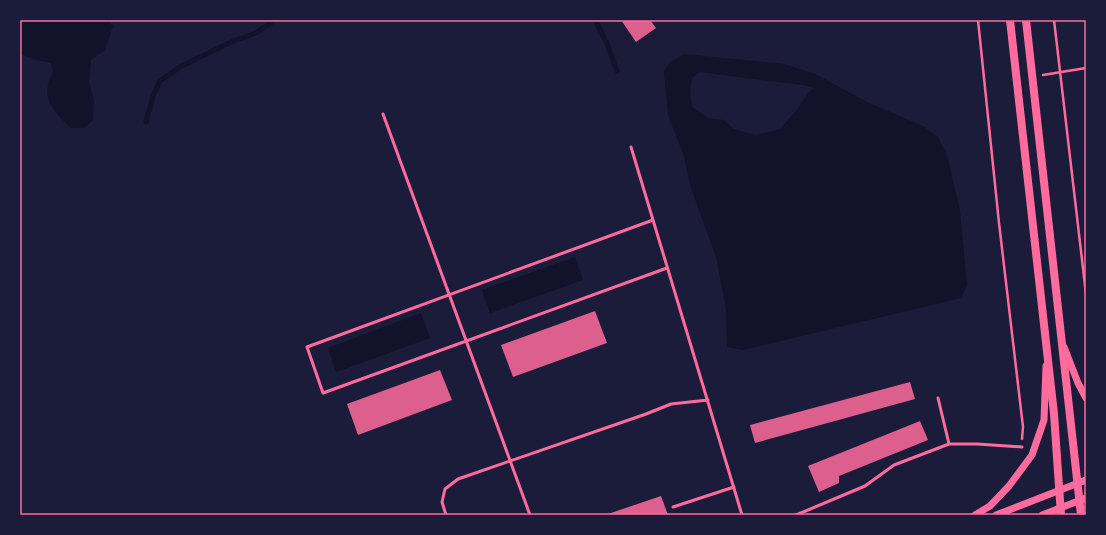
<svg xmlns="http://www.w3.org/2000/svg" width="1106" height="535" viewBox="0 0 1106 535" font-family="'Noto Serif',serif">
	<rect width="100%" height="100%" fill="#1b1b3a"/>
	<path fill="#12122b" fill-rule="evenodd" d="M20 20H108L113 26 105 50 91 60 89 82 94 101 93 120 84 128H71C58 115 44 104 48 85 50 73 55 78 51 63L36 60 20 54Z
		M684 54 784 64 815 74 869 103 923 126 938 137 947 155 960 211 967 285 961 298 743 350 727 347 726 309 716 257 691 188 684 156 668 115 664 71 670 62ZM699 72 803 85 814 88 808 93 796 111 780 129 756 135 734 129 723 120 708 118 692 107 690 92 692 78Z
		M575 257 583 280 490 313 482 290Z
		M421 313 430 338 336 372 328 348Z"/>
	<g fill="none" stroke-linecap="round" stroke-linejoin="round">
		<path stroke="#12122b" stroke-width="5" d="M595 20 606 41 617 71
			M146 122 153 96 160 81 180 67 233 41 256 33 275 20"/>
	</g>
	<path fill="#dd5f8e" d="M621 20H650L656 28 636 42Z
		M595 311 607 343 513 377 501 345Z
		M440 370 452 400 358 435 347 404Z
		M910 382 915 399 755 443 750 425Z
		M920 421 928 440 839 476V483L819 492 808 466Z
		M661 496 668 515H605Z"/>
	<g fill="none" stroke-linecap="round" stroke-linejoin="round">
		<path stroke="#ff6b9d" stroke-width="2.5" d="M978 20 999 223 1023 427 1022 439
			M1054 20 1086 294
			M1043 75 1086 68"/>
		<path stroke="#ff6b9d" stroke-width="3" d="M383 114 530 515
			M631 147 742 515
			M653 220 307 347 323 393 667 268
			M938 398 949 444
			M673 507 734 487
			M446 515 442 502 445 489 458 479 646 414 671 404 708 400
			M796 515 865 486 894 465 949 444H977L1022 447"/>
		<path stroke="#ff6b9d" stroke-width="7" d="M1064 347 1078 383 1086 398
			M975 515 990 506 1009 486 1032 455 1044 420 1046 366
			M996 515 1086 480
			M1042 515 1086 498"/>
		<path stroke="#ff6b9d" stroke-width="8" d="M1010 20 1054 414 1061 515
			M1026 20 1081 515"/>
	</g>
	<rect width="1106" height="535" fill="none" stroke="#1b1b3a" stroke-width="42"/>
	<rect x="21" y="21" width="1064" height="493" fill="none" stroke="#ff6b9d" stroke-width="1.5"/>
</svg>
